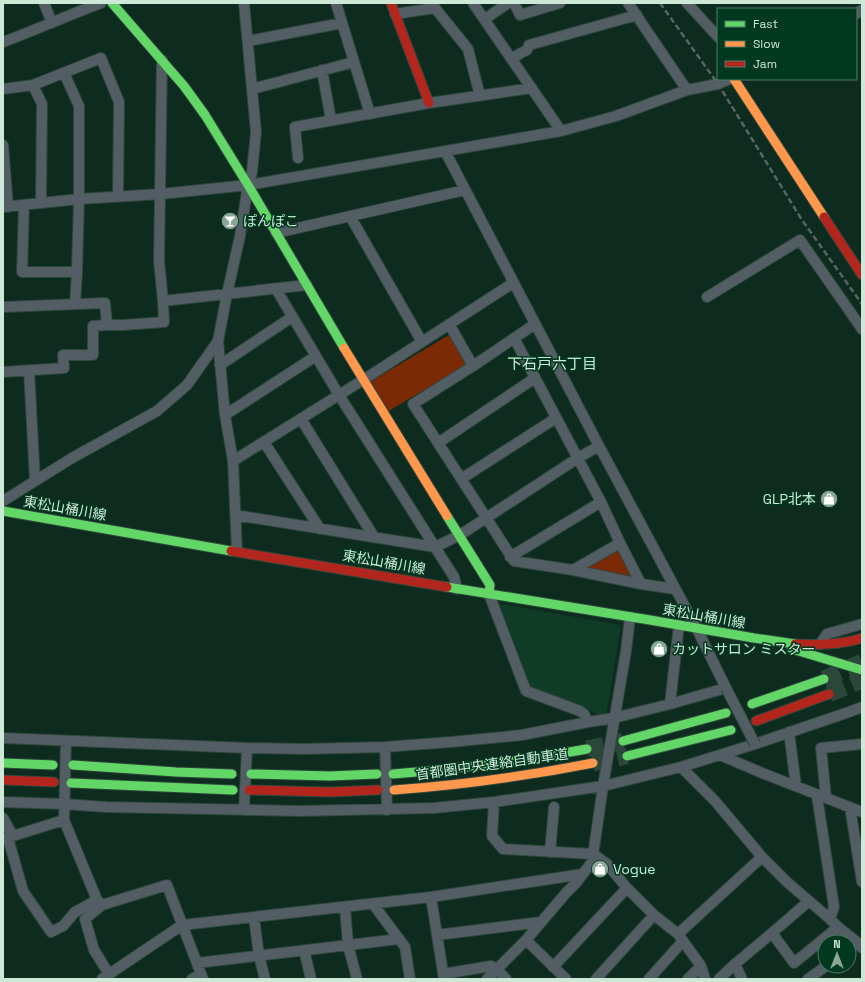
<svg xmlns="http://www.w3.org/2000/svg" width="865" height="982" viewBox="0 0 865 982" font-family="'Space Grotesk','Noto Sans JP',sans-serif">
	<rect width="100%" height="100%" fill="#0d2b1e"/>
	<path fill="#103b27" d="M496 603 621 625 606 717 530 689Z"/>
	<path fill="#7c2a06" d="M449 335 466 365 387 412 370 382Z
		M620 549 633 575 631 578 587 570V567Z"/>
	<g fill="none" stroke-linecap="round" stroke-linejoin="round">
		<path stroke="#2a473a" stroke-width="17" stroke-dasharray="17 8" stroke-linecap="butt" d="M824 679 862 662
			M829 694 862 680
			M587 749 623 741
			M593 763 627 756"/>
		<defs>
			<path id="street" d="M44 3 52 23
				M336 3 370 114
				M473 3 561 131
				M514 3 520 15 560 3
				M628 3 687 90
				M687 3 718 37
				M395 14 435 8 468 49 480 96
				M856 14 862 10
				M485 19 508 3
				M248 41 342 23
				M3 42C36 30 68 15 101 3
				M512 59 519 54 527 50 529 45 637 15
				M322 70 331 120
				M64 73 79 106V199L77 272 75 304
				M33 85 42 104 41 203
				M3 89 33 85 101 58 119 102 118 197
				M252 89 354 62
				M3 145 8 207
				M298 158 295 127 429 103 532 88
				M24 205 22 272H77
				M3 207 79 199 161 194 248 185 561 131 616 116 687 90 718 84 730 79
				M350 216 422 342
				M276 233 465 190
				M276 289 339 395 435 547 460 535 578 458 599 446
				M707 297 800 240 862 329
				M163 301 307 285
				M3 307 105 303 107 325 93 326V355H63L64 368 3 372
				M449 324 473 366
				M535 324 473 366 413 404 514 561 573 570 641 584 675 589
				M107 325H123L164 322 163 301 159 261 162 60
				M514 338 601 502 620 543 641 584
				M220 365 292 317
				M29 370 35 481
				M225 415 316 356
				M301 419 374 537
				M264 442 320 529
				M438 443 535 378
				M233 461 363 380 513 283
				M461 479 556 418
				M3 501 72 458 157 411 187 385 218 341
				M235 515 435 547 454 577 457 589
				M237 551 233 461 225 415 218 341 227 294 240 236 248 185 252 172 256 132 244 3
				M510 557 601 502
				M573 570 620 543
				M489 594 526 691 580 711 584 714 588 722
				M820 644 827 634 862 624
				M670 704 679 625
				M789 732 796 786
				M3 738 247 748 304 749 385 747 451 742 522 735 588 722 614 718 670 704 726 688 697 629 599 446 445 151
				M66 741 64 820 97 900 102 905 167 885 203 979
				M385 747 387 810
				M720 755 762 773 862 812
				M681 767 715 801 762 857 787 882 830 919 838 927 858 943 862 948
				M817 796 834 907 830 919
				M826 798 821 748 862 744
				M3 802 64 804 106 807 299 811 434 808 494 802 603 786 681 767 755 744 849 712 862 707
				M494 802 492 836 503 849 593 854 607 864 627 888 654 915 678 934 701 966 705 979
				M850 807 862 882
				M244 810 247 748
				M3 818 13 836
				M8 838 23 891 51 932 63 926 75 912 97 900
				M3 839 64 820
				M550 852 554 807
				M431 897 444 979
				M373 904 405 947 410 979
				M102 905 85 919 94 950 109 974
				M345 907 348 945 357 979
				M254 917 259 956 265 979
				M772 933 794 963 838 927
				M678 934 762 857
				M437 935 541 922
				M526 940 566 979
				M849 949 858 943
				M304 950 311 979
				M197 963 399 939
				M735 964 742 979
				M553 967 627 888
				M443 974 491 966 497 969 506 979
				M102 979 182 925 431 897 583 874
				M192 979 201 974
				M487 979 526 940 566 893 576 883 592 862 603 786 626 651 630 617
				M596 979 654 915
				M649 979 683 941
				M688 979 701 966
				M719 979 735 964 772 933 809 901
				M808 979 826 966"/>
			<path id="fast" d="M112 3 184 86 205 115 248 185 344 348
				M3 511 231 551
				M447 516 490 585 489 594
				M447 587 650 620 754 638 795 644
				M792 649 862 670
				M752 704 824 679
				M623 741 726 713
				M627 756 731 730
				M3 763 53 765
				M73 765 176 772 232 774
				M251 774 330 776 377 774
				M393 774C458 769 523 761 587 749
				M71 783 233 790"/>
			<path id="slow" d="M734 79 824 217
				M344 348 447 516
				M394 790C461 785 527 776 593 763"/>
			<path id="jam" d="M391 3 429 103
				M824 217 862 275
				M231 551 447 587
				M795 644C816 645 842 645 862 638
				M756 721 829 694
				M3 780 54 782
				M249 790 330 792 378 790"/>
		</defs>
		<use href="#street" stroke="#2e473b" stroke-width="12"/>
		<use href="#fast" stroke="#2e473b" stroke-width="11"/>
		<use href="#slow" stroke="#2e473b" stroke-width="11"/>
		<use href="#jam" stroke="#2e473b" stroke-width="11"/>
		<use href="#street" stroke="#535d64" stroke-width="10"/>
		<use href="#fast" stroke="#63d668" stroke-width="9"/>
		<use href="#slow" stroke="#ff974d" stroke-width="9"/>
		<use href="#jam" stroke="#b3261e" stroke-width="9"/>
		<path stroke="#586565" stroke-width="2.5" stroke-dasharray="6 3" stroke-linecap="butt" d="M660 3 718 84 802 220 862 304"/>
		<defs>
			<path id="street-bridge" d="M726 688 755 744"/>
		</defs>
		<use href="#street-bridge" stroke="#2e473b" stroke-width="12" stroke-linecap="butt"/>
		<use href="#street-bridge" stroke="#535d64" stroke-width="10"/>
	</g>
	<defs>
		<symbol id="bar-disc" viewBox="-11 -11 22 22"><circle r="9.5" fill="#8aa696" stroke="#003820"/><path d="M-6-5H6L.8 .8V4.5H3.5V6h-7V4.5H-.8V.8Z" fill="#fff"/></symbol>
		<symbol id="shop-disc" viewBox="-11 -11 22 22"><circle r="9.5" fill="#8aa696" stroke="#003820"/><path d="M-5-2.5h2.3a2.7 3.5 0 0 1 5.4 0H5L5.5 6h-11ZM-1.5-2.5h3a1.5 2.3 0 0 0-3 0Z" fill="#fff"/></symbol>
	</defs>
	<g fill-rule="evenodd">
		<use href="#bar-disc" x="220" y="211" width="20" height="20"/>
		<use href="#shop-disc" x="819" y="489" width="20" height="20"/>
		<use href="#shop-disc" x="649" y="639" width="20" height="20"/>
		<use href="#shop-disc" x="590" y="859" width="20" height="20"/>
	</g>
	<g text-anchor="middle" stroke-width="3" stroke-linejoin="round" paint-order="stroke">
		<g font-size="14" fill="#cee8d7" stroke="#003820" text-anchor="start">
			<text x="243" y="226">ぽんぽこ</text>
			<text x="816" y="504" text-anchor="end">GLP北本</text>
			<text x="672" y="654">カットサロン ミスター</text>
			<text x="613" y="874">Vogue</text>
		</g>
		<g font-size="14" fill="#cee8d7" stroke="#003820">
			<text transform="translate(65 508) rotate(10)" y="5">東松山桶川線</text>
			<text transform="translate(384 562) rotate(10)" y="5">東松山桶川線</text>
			<text transform="translate(704 616) rotate(10)" y="5">東松山桶川線</text>
			<text transform="translate(492 764) rotate(-8)" y="5">首都圏中央連絡自動車道</text>
		</g>
		<g font-size="15" fill="#cee8d7" stroke="#003820">
			<text x="552" y="369">下石戸六丁目</text>
		</g>
	</g>
	<rect width="865" height="982" fill="none" stroke="#cee8d7" stroke-width="8"/>
	<rect x="717" y="8" width="140" height="72" fill="#003820" stroke="#527e69"/>
	<rect x="725" y="21" width="20" height="6" fill="#63d668" stroke="#527e69"/>
	<text x="753" y="28" font-size="12" fill="#cee8d7">Fast</text>
	<rect x="725" y="41" width="20" height="6" fill="#ff974d" stroke="#527e69"/>
	<text x="753" y="48" font-size="12" fill="#cee8d7">Slow</text>
	<rect x="725" y="61" width="20" height="6" fill="#b3261e" stroke="#527e69"/>
	<text x="753" y="68" font-size="12" fill="#cee8d7">Jam</text>
	<g transform="translate(837 954)"><circle r="19" fill="#003820" stroke="#527e69"/>
	<path d="M0-3L7 15L0 10L-7 15Z" fill="#8aa696"/>
	<text y="-6" font-size="11" font-weight="bold" text-anchor="middle" fill="#cee8d7">N</text>
	</g>
</svg>
